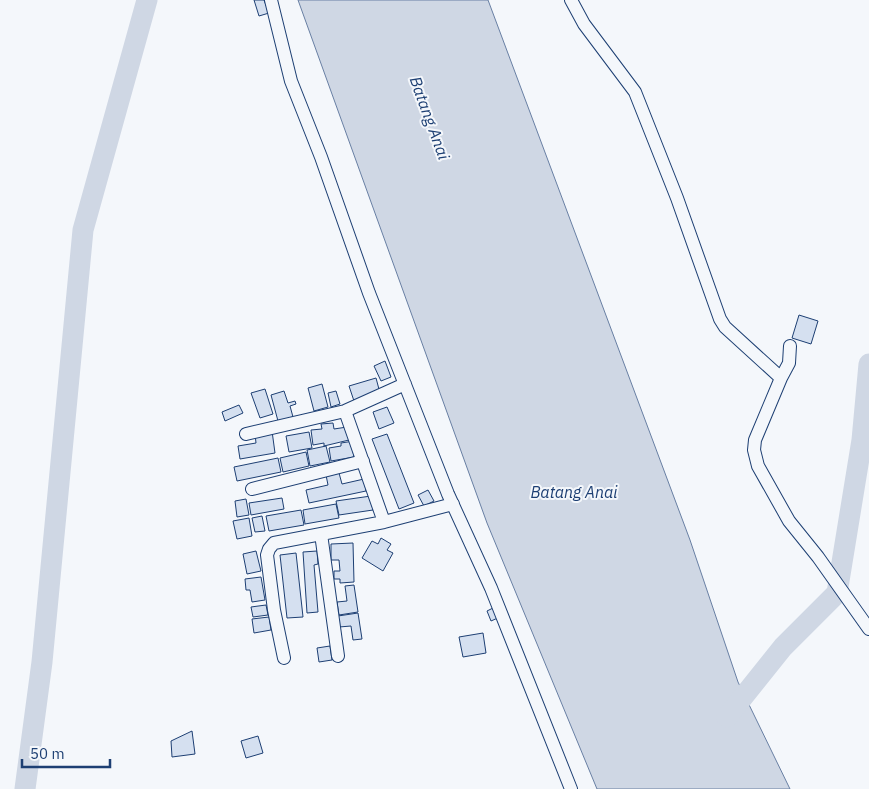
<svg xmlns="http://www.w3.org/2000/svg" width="869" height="789" viewBox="0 0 869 789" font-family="'IBM Plex Sans',sans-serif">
	<rect width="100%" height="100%" fill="#f4f7fb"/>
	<path fill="#cfd7e4" stroke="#687fa3" d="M298 0H488L690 540 738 682 790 789H597L487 523Z"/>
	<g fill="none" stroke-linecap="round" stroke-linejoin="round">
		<path stroke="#cfd7e4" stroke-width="21" d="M727 717 783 647 837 593 862 440 869 364
			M25 789 42 662 83 230 147 0"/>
	</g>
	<path fill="#d5e0f0" stroke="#1d3f73" d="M254 0H264L269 13 259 16Z
		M799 315 818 321 811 344 792 338Z
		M385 361 391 377 381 381 374 366Z
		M376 378 380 393 354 401 349 386Z
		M322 384 328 407 314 411 308 388Z
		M265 389 273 414 260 418 251 393Z
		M284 391 288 403 295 401 296 404 290 406 293 417 278 421 271 395Z
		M336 391 340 404 331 407 328 393Z
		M239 405 243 413 225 421 222 412Z
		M387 407 394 423 379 429 373 412Z
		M333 423 334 429 347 427 349 440 324 446V443L313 445 311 430 322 429 321 424Z
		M272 431 275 453 240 459 238 446 256 443 255 434Z
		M309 432 312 448 289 452 286 436Z
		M387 434 414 503 399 509 372 439Z
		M354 441 352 446 354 457 331 461 329 448 341 446V443Z
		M326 446 330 462 310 466 307 450Z
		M306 452 309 466 283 472 280 458Z
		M278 458 281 472 237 481 234 467Z
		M339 473 342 484 364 479 366 491 309 503 306 490 328 485 326 475Z
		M428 490 434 501 424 506 418 495Z
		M371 496 373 510 339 515 336 501Z
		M282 498 284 509 251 515 249 503Z
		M246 499 249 515 237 517 235 501Z
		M336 504 339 518 305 524 303 510Z
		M301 510 304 525 269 531 266 516Z
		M262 516 265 531 255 532 252 518Z
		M249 518 252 536 237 539 233 521Z
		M381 538 391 544 387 550 393 553 383 571 362 558 372 541 378 544Z
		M353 543 354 582 340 583V579H334V571H340L339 560H331V544Z
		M256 551 261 571 247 574 243 554Z
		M317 551 318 564 314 565 318 612 307 613 303 552Z
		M296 553 303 617 287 618 280 555Z
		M261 577 265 600 252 602 250 590H246L245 579Z
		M354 585 358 612 339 615 337 602 347 601 345 586Z
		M266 605 268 615 253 617 251 607Z
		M495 607 500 617 491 621 487 611Z
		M358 613 362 639 353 640 351 626 339 627 338 616Z
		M269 617 271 630 254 633 252 619Z
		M483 633 486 653 463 657 459 637Z
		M330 646 332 660 319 662 317 648Z
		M192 731 195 754 172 757 171 741Z
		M258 736 263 753 246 758 241 741Z"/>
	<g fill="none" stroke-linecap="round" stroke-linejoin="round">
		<defs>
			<path id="minor" d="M271 0 291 81 321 157 369 293 448 494 491 588 571 789
				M571 0 584 24 635 92 677 198 720 319 725 327 781 378 755 440 754 450 758 466 789 521 818 557 869 629
				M781 378 789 363 790 346
				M345 411 384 522
				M246 434 345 411 405 384
				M252 489 363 461
				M321 534 338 656
				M284 658 274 610 267 555 269 549 274 543 384 522 453 504"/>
		</defs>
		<use href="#minor" stroke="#1d3f73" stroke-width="14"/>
		<use href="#minor" stroke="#f4f7fb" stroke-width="12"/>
	</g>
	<g text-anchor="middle" stroke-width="4" stroke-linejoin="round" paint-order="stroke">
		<g font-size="16" font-style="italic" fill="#1d3f73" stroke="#f4f7fb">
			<text transform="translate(430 118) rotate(70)" y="6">Batang Anai</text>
			<text x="574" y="498">Batang Anai</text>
		</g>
	</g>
	<path d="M22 759v8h88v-8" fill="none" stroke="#1d3f73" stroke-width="2.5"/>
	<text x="30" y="759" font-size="15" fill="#1d3f73" stroke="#f4f7fb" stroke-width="4" paint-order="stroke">50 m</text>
</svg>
